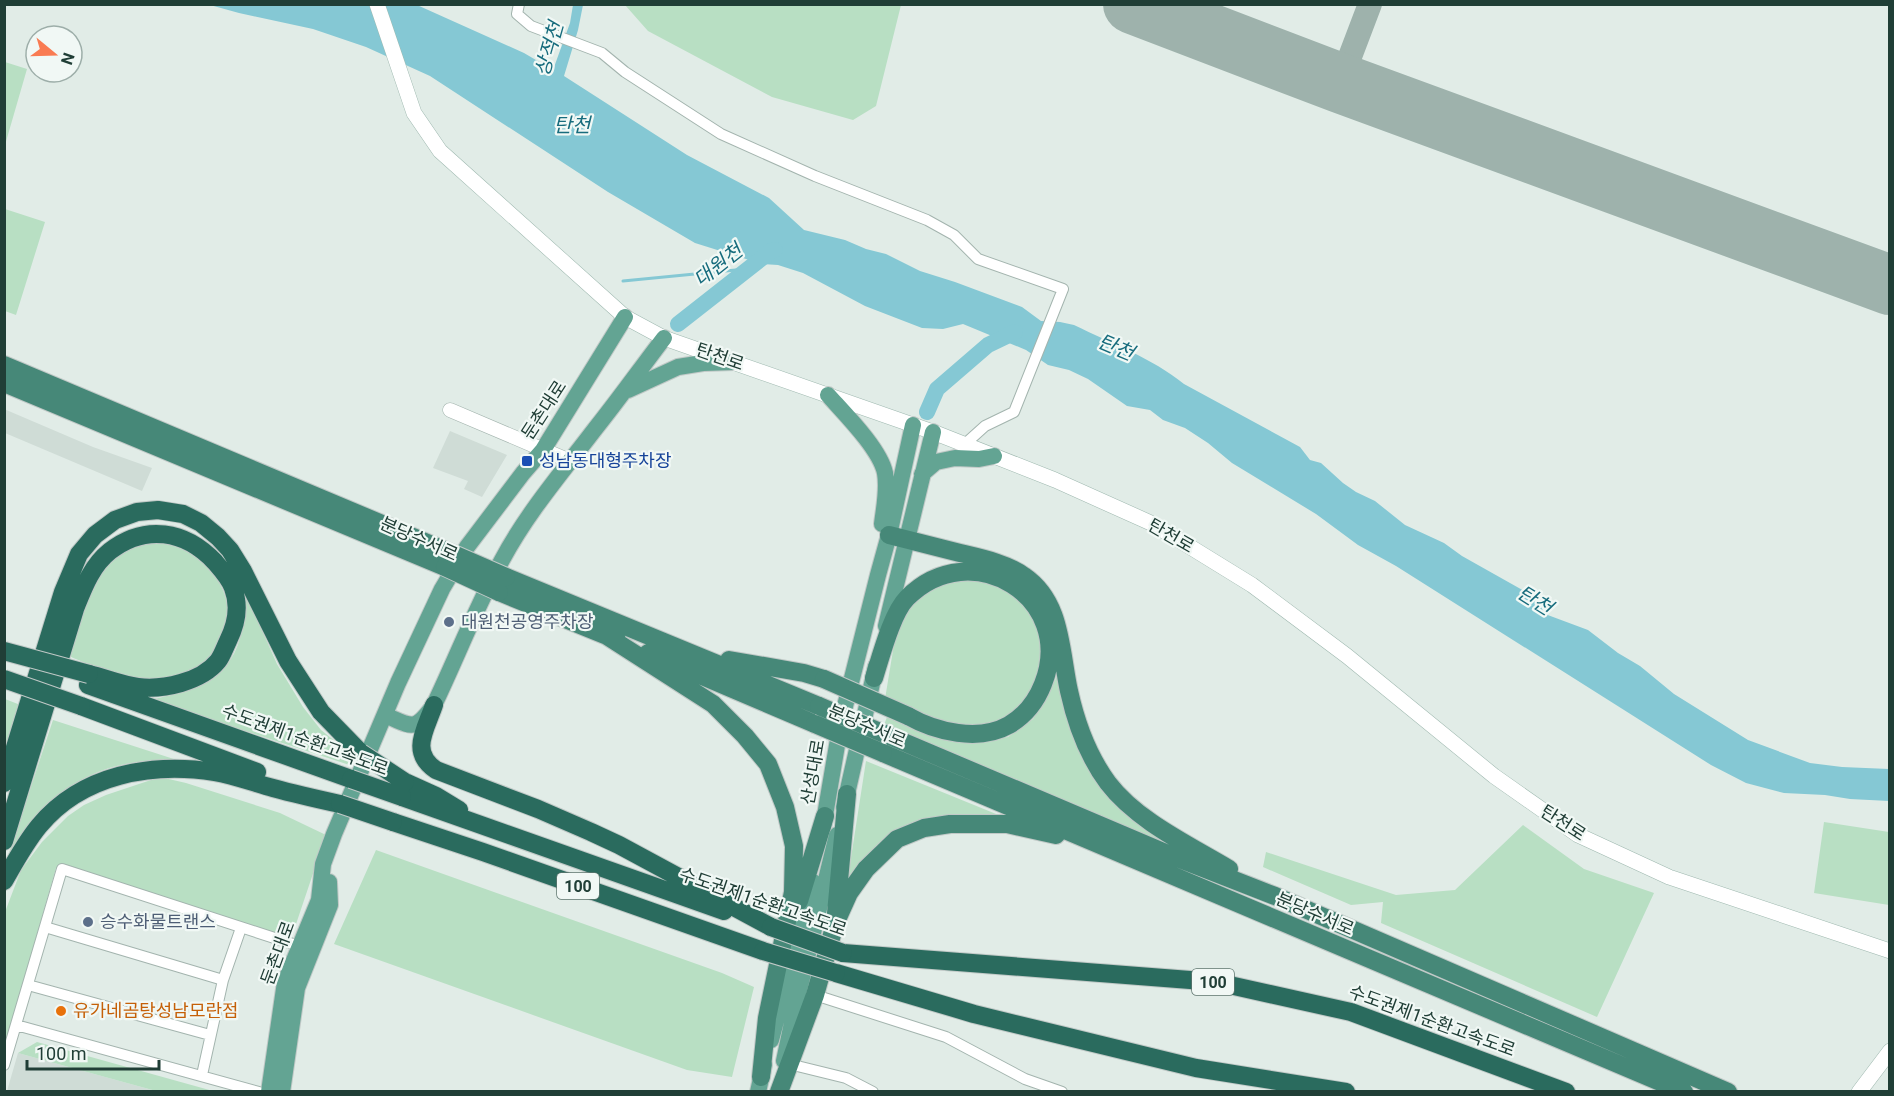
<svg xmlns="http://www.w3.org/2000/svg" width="1894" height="1096" viewBox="0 0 1894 1096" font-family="Roboto,'Noto Sans KR',sans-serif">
	<rect width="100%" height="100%" fill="#e1ece7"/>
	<path fill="#cfdcd6" d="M4 409 93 447 152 468 142 491 5 433Z
		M450 431 507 455 482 497 464 489 468 481 433 468Z
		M18 1053 156 1091H7Z"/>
	<path fill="#b8dfc3" d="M625 5V4L901 5 876 106 853 120 772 97 648 31Z
		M5 62 27 69 5 145 4 62Z
		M5 209 45 222 16 315 5 311Z
		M154 542C166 543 180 543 190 550 195 552 199 558 203 562 217 576 229 595 228 615 227 637 212 662 193 673 187 677 175 679 167 680 133 685 99 669 69 656L93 582 105 564 137 543Z
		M969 578 997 583 1027 604 1037 623 1044 648 1032 695 1017 712 993 725 965 728 922 716 885 699 898 620 917 600 944 582Z
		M245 592 277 664 303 707 321 730 350 753 368 771 150 700C190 691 228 682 240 638 242 632 244 626 245 620 246 611 245 601 245 592Z
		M1058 675 1124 811 1174 848 884 725 887 717 970 743 1008 737 1033 719Z
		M5 699 23 706 5 760Z
		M53 720 180 761C129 758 86 768 49 805 33 821 18 847 5 865Z
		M866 761 1001 816 893 836 862 860 848 877Z
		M160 777 186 783 280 813 326 835 293 933 280 938 230 919 56 868 5 1046V912L21 870 42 842 68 816 84 805 106 795Z
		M1824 822 1889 832V905L1814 893Z
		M1523 825 1584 869 1654 893 1597 1017 1381 923 1383 902 1351 905 1263 867 1266 852 1396 895 1455 890Z
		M376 850 722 973 754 987 732 1077 687 1070 334 944Z
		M37 1042 213 1091H156L18 1053Z"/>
	<path fill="#85c8d4" d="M210 5H417L524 53 553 70 570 23 573 5H583L578 30 564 76 687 155 769 198 804 230 845 240 866 249 886 254 920 271 955 282 1022 307 1041 321 1060 322 1074 325C1111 343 1152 358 1184 384L1300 447 1310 460 1321 463 1343 483 1356 492 1375 501 1405 525 1444 543 1462 556 1535 597 1545 614 1588 630 1618 653 1640 666 1674 694 1748 740 1810 763 1842 767 1889 769V801L1850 799 1825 795 1784 793 1746 783 1711 765 1396 566 1358 545 1316 514 1232 463 1208 443 1185 428 1163 420 1150 410 1127 406 1088 379 1069 370 1048 365 1026 350 963 324 943 329 922 328 865 306 803 273 778 265 762 264 695 243 608 192 430 76 366 47 313 29 239 13Z"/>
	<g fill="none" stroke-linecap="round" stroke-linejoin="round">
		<path stroke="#85c8d4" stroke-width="3" d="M623 281 746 269"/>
		<path stroke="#85c8d4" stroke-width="16" d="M678 324 771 251 775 250
			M927 412 937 389 988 345 1015 332"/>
		<path stroke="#9eb2ac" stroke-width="24" d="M1340 83 1370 4"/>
		<path stroke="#9eb2ac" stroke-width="60" d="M1133 4 1340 83 1890 285"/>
		<defs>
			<path id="minor" d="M519 4 517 14 531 26 602 53 625 72 721 134 815 176 927 220 954 235 978 259 1063 289 1014 412 985 426 965 444
				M45 927 223 980
				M28 985 210 1035
				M815 995 946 1037 1025 1079 1062 1092
				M16 1025 259 1092
				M789 1064 846 1078 873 1092
				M4 1065 62 869 299 946
				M202 1075 223 980 241 928"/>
			<path id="tertiary" d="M450 410 570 461"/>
			<path id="secondary" d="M377 4 414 113 440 151 625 317 664 338 933 432 1055 480 1153 524 1252 585 1347 656 1494 776 1578 835 1669 877 1890 951
				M1859 1092 1890 1051"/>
			<path id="primary" d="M628 390 678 367 703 363 734 362
				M828 395C845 414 880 449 885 473 888 490 884 507 882 524
				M922 474 936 462 955 458 979 459 994 456
				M886 626 933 432
				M385 715C413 727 414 732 434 705 457 657 476 607 502 560 527 513 563 471 595 429 619 399 641 368 664 338
				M844 807 876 666
				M823 827 841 722 878 575 889 535 913 425
				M771 1040 813 882
				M784 1061 799 990 837 835
				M269 1092 285 982 319 900 323 864 334 834 398 683 442 589 467 547 523 473 543 450 625 317
				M282 1092 297 988 330 905 329 882
				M758 1092 764 1065"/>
			<path id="trunk" d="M4 365 451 553
				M4 383 445 567
				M889 535C913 541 936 547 960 553 981 558 1006 563 1024 576 1062 602 1060 650 1069 691 1076 723 1088 756 1108 783 1137 821 1189 845 1229 869
				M506 577 819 706
				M499 592 617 640
				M607 636 713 704 745 736 768 764 785 807 794 846 793 892 767 1018 761 1077
				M648 653 815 724
				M729 660 804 673 824 679
				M874 678C881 656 892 613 907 598 971 533 1077 598 1043 684 1036 702 1026 715 1009 725 979 742 936 732 908 716
				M887 735 1175 857 1275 896 1728 1092
				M883 753 1684 1092
				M799 901 825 816
				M835 924 849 893 866 869 897 839 924 828 950 824H1007L1056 835
				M779 1092 815 995 835 924 847 794"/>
			<path id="motorway" d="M88 685 351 779
				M434 705C426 729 409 752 436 770L538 809 591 832 619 845 771 927
				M81 706 257 772
				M405 782 436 796 459 810
				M4 783 63 592 79 554 95 535 115 520 137 512 158 510 183 514 201 523 218 537 230 550 243 571 288 661 321 712 361 753
				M402 797 724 911
				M393 822 483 852 763 951
				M4 841 75 609C83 589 91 566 110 551 145 524 185 530 215 562 222 570 230 579 233 588 240 606 236 625 228 641 225 647 222 656 218 661 201 682 163 690 138 687 122 685 105 678 89 674
				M4 881C15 862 25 843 39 826 82 774 152 762 215 772 234 775 254 783 273 788 295 794 317 799 340 804
				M843 953 1216 982 1351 1012 1566 1092
				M836 973 974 1014 1196 1068 1346 1092"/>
		</defs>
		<use href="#minor" stroke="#a3b4ae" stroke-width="12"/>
		<use href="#tertiary" stroke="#a3b4ae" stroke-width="15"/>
		<use href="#secondary" stroke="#9eb8af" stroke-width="16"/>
		<use href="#primary" stroke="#c1c9c7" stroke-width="18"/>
		<use href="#trunk" stroke="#c1c9c7" stroke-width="20"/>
		<use href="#motorway" stroke="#c1c9c7" stroke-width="20"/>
		<use href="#minor" stroke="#fff" stroke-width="10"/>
		<use href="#tertiary" stroke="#fff" stroke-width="14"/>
		<use href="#secondary" stroke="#fff" stroke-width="15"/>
		<use href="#primary" stroke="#63a493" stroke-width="16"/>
		<use href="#trunk" stroke="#468878" stroke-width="18"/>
		<use href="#motorway" stroke="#2a6b5e" stroke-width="18"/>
		<defs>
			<path id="trunk-bridge" d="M451 553 506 577
				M445 567 499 592
				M824 679 908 716
				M819 706 887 735
				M815 724 883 753"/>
			<path id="motorway-bridge" d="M4 651 89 674
				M4 679 81 706
				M361 753 405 782
				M351 779 402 797
				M340 804 393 822
				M771 927 843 953
				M763 951 836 973"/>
		</defs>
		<use href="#trunk-bridge" stroke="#c1c9c7" stroke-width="20" stroke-linecap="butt"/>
		<use href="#motorway-bridge" stroke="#c1c9c7" stroke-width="20" stroke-linecap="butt"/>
		<use href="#trunk-bridge" stroke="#468878" stroke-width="18"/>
		<use href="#motorway-bridge" stroke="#2a6b5e" stroke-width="18"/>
	</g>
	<rect fill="#1a4fb4" stroke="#f1f8f5" stroke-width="2" x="521" y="455" width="12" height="12" rx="3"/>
	<g fill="#5c6f8a" stroke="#f1f8f5" stroke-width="2">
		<circle cx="449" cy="622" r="6"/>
		<circle cx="88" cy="922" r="6"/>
	</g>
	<circle fill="#e8710a" stroke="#f1f8f5" stroke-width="2" cx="61" cy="1011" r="6"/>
	<g text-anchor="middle" stroke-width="4.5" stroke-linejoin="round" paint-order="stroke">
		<g fill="#f1f8f5" stroke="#5f766f" stroke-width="1.5">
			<rect x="557" y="873" width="42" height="26" rx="4.5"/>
			<rect x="1192" y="969" width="42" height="26" rx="4.5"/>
		</g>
		<g font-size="16" font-weight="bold" fill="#203e36">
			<text x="578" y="892">100</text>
			<text x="1213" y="988">100</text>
		</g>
		<g font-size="18" fill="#203e36" stroke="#f1f8f5">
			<text transform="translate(720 357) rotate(19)" y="6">탄천로</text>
			<text transform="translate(544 410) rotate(-57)" y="6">둔촌대로</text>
			<text transform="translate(1171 536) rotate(30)" y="6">탄천로</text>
			<text transform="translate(419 539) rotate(24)" y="6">분당수서로</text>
			<text transform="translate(867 726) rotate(23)" y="6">분당수서로</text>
			<text transform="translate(305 740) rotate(20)" y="6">수도권제1순환고속도로</text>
			<text transform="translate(813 772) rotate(-80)" y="6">산성대로</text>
			<text transform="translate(1563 823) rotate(33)" y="6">탄천로</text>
			<text transform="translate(763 902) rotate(19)" y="6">수도권제1순환고속도로</text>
			<text transform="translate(1315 914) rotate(23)" y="6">분당수서로</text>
			<text transform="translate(278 953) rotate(-70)" y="6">둔촌대로</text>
			<text transform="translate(1432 1021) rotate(20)" y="6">수도권제1순환고속도로</text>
		</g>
		<g font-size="18" fill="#164399" stroke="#f1f8f5" text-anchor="start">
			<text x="539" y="467">성남동대형주차장</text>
		</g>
		<g font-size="18" fill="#4e5e75" stroke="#f1f8f5" text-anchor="start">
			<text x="461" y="628">대원천공영주차장</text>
			<text x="100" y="928">승수화물트랜스</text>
		</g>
		<g font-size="18" fill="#c56008" stroke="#f1f8f5" text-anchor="start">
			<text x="73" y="1017">유가네곰탕성남모란점</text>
		</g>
		<g font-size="20" font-style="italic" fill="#176c7d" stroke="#f1f8f5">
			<text transform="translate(549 49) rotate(-74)" y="7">상적천</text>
			<text x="572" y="132">탄천</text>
			<text transform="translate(718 265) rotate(-38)" y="7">대원천</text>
			<text transform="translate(1116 347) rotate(23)" y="7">탄천</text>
			<text transform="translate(1535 600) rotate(32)" y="7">탄천</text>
		</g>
	</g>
	<rect width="1894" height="1096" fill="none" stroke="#203e36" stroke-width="12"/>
	<g transform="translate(54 54) rotate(109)"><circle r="28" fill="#f1f8f5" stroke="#9daea9" stroke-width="1.5"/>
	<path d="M0-4.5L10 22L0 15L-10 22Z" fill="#f97b52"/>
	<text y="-9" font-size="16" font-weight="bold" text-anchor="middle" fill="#203e36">N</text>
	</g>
	<path d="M27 1060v9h132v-9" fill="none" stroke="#203e36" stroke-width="3"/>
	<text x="36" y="1060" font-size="18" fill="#203e36" stroke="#f1f8f5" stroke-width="4.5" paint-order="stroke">100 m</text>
</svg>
